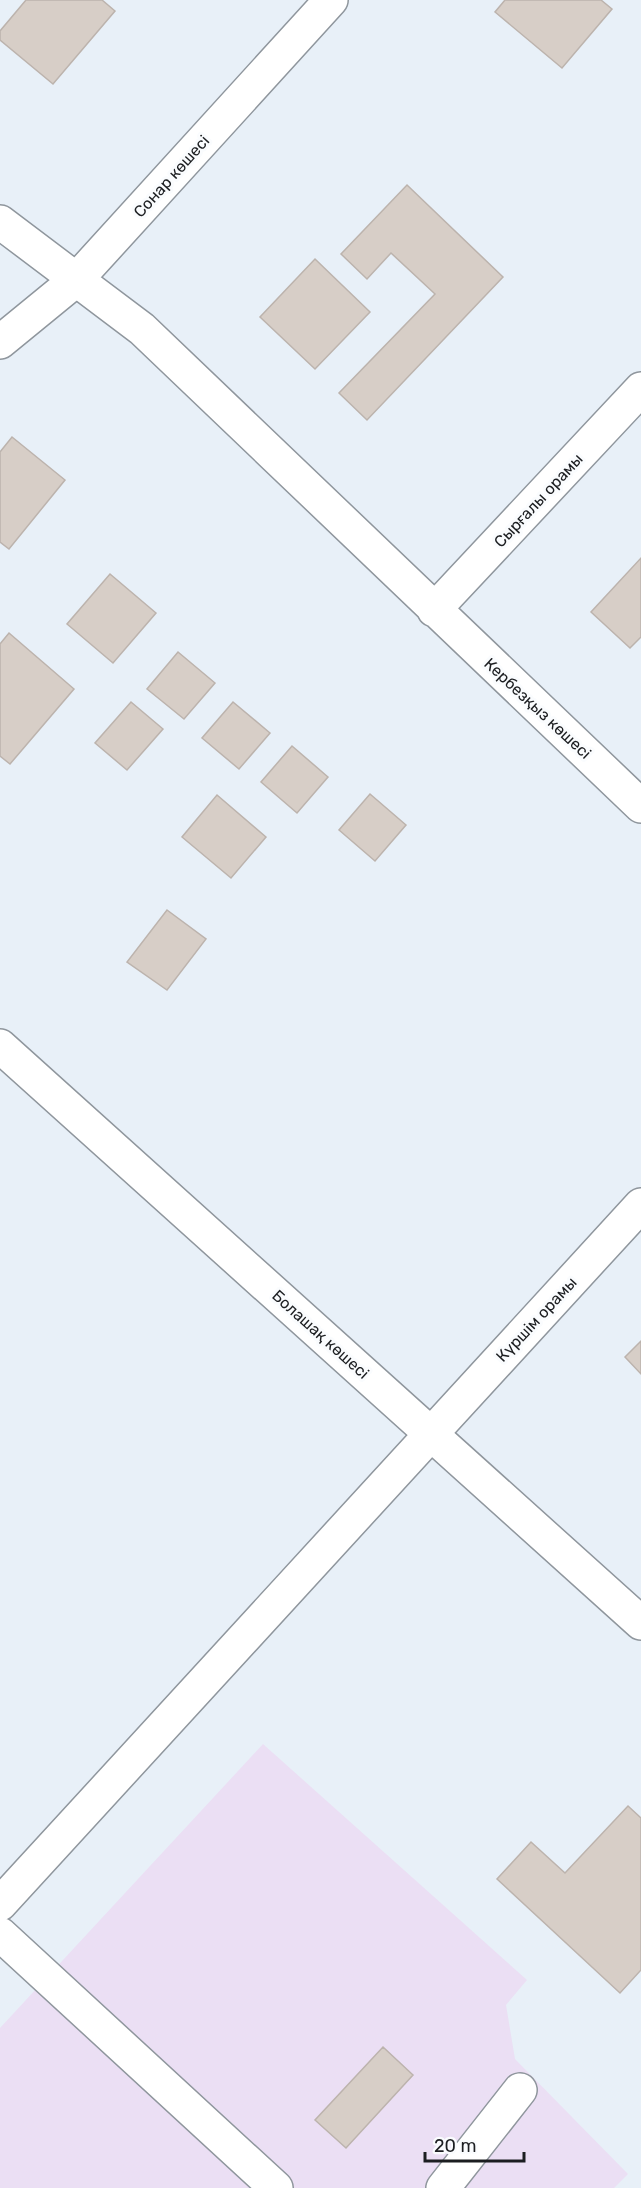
<svg xmlns="http://www.w3.org/2000/svg" width="641" height="2188" viewBox="0 0 641 2188" font-family="Rubik,sans-serif">
	<rect width="100%" height="100%" fill="#e8f0f8"/>
	<path fill="#ebdff4" d="M263 1744 527 1980 506 2005 515 2059 628 2174 614 2188H0V2028Z"/>
	<path fill="#d7cec7" stroke="#bcb3ad" stroke-width="1.5" d="M26 0H102L115 11 53 84 0 40V31Z
		M505 0H601L612 9 562 68 495 12Z
		M407 185 503 277 367 420 339 393 435 294 391 253 367 279 341 254Z
		M315 259 370 312 315 369 260 317Z
		M12 437 65 480 9 549 0 542V452Z
		M641 558V637L630 648 591 612Z
		M110 574 156 613 113 663 67 624Z
		M9 633 74 689 10 764 0 756V644Z
		M178 652 215 683 184 719 147 689Z
		M131 702 163 729 127 770 95 743Z
		M233 702 270 733 239 769 202 738Z
		M292 746 328 777 297 813 261 782Z
		M370 794 406 825 375 861 339 830Z
		M217 795 266 837 231 878 182 837Z
		M167 910 206 939 167 990 127 962Z
		M641 1341V1374L625 1357Z
		M628 1806 641 1818V1970L620 1993 497 1879 531 1842 565 1873Z
		M383 2047 413 2075 346 2148 315 2120Z"/>
	<g fill="none" stroke-linecap="round" stroke-linejoin="round">
		<defs>
			<path id="minor" d="M0 222 142 329 641 806
				M0 342 77 279 331 0
				M434 610 641 389
				M0 1046 641 1623
				M0 1904 641 1205
				M0 1934 276 2188
				M443 2188 520 2090"/>
		</defs>
		<use href="#minor" stroke="#8f969d" stroke-width="36"/>
		<use href="#minor" stroke="#fff" stroke-width="33"/>
	</g>
	<g text-anchor="middle" stroke-width="6" stroke-linejoin="round" paint-order="stroke">
		<g font-size="16" fill="#1c1e21" stroke="#fafcfe">
			<text transform="translate(171 176) rotate(-48)" y="6">Сонар көшесі</text>
			<text transform="translate(538 500) rotate(-47)" y="6">Сырғалы орамы</text>
			<text transform="translate(538 708) rotate(43)" y="6">Кербезқыз көшесі</text>
			<text transform="translate(536 1319) rotate(-47)" y="6">Күршім орамы</text>
			<text transform="translate(321 1334) rotate(42)" y="6">Болашақ көшесі</text>
		</g>
	</g>
	<path d="M425 2152v9h99v-9" fill="none" stroke="#1c1e21" stroke-width="3"/>
	<text x="434" y="2152" font-size="18" fill="#1c1e21" stroke="#fafcfe" stroke-width="4.5" paint-order="stroke">20 m</text>
</svg>
